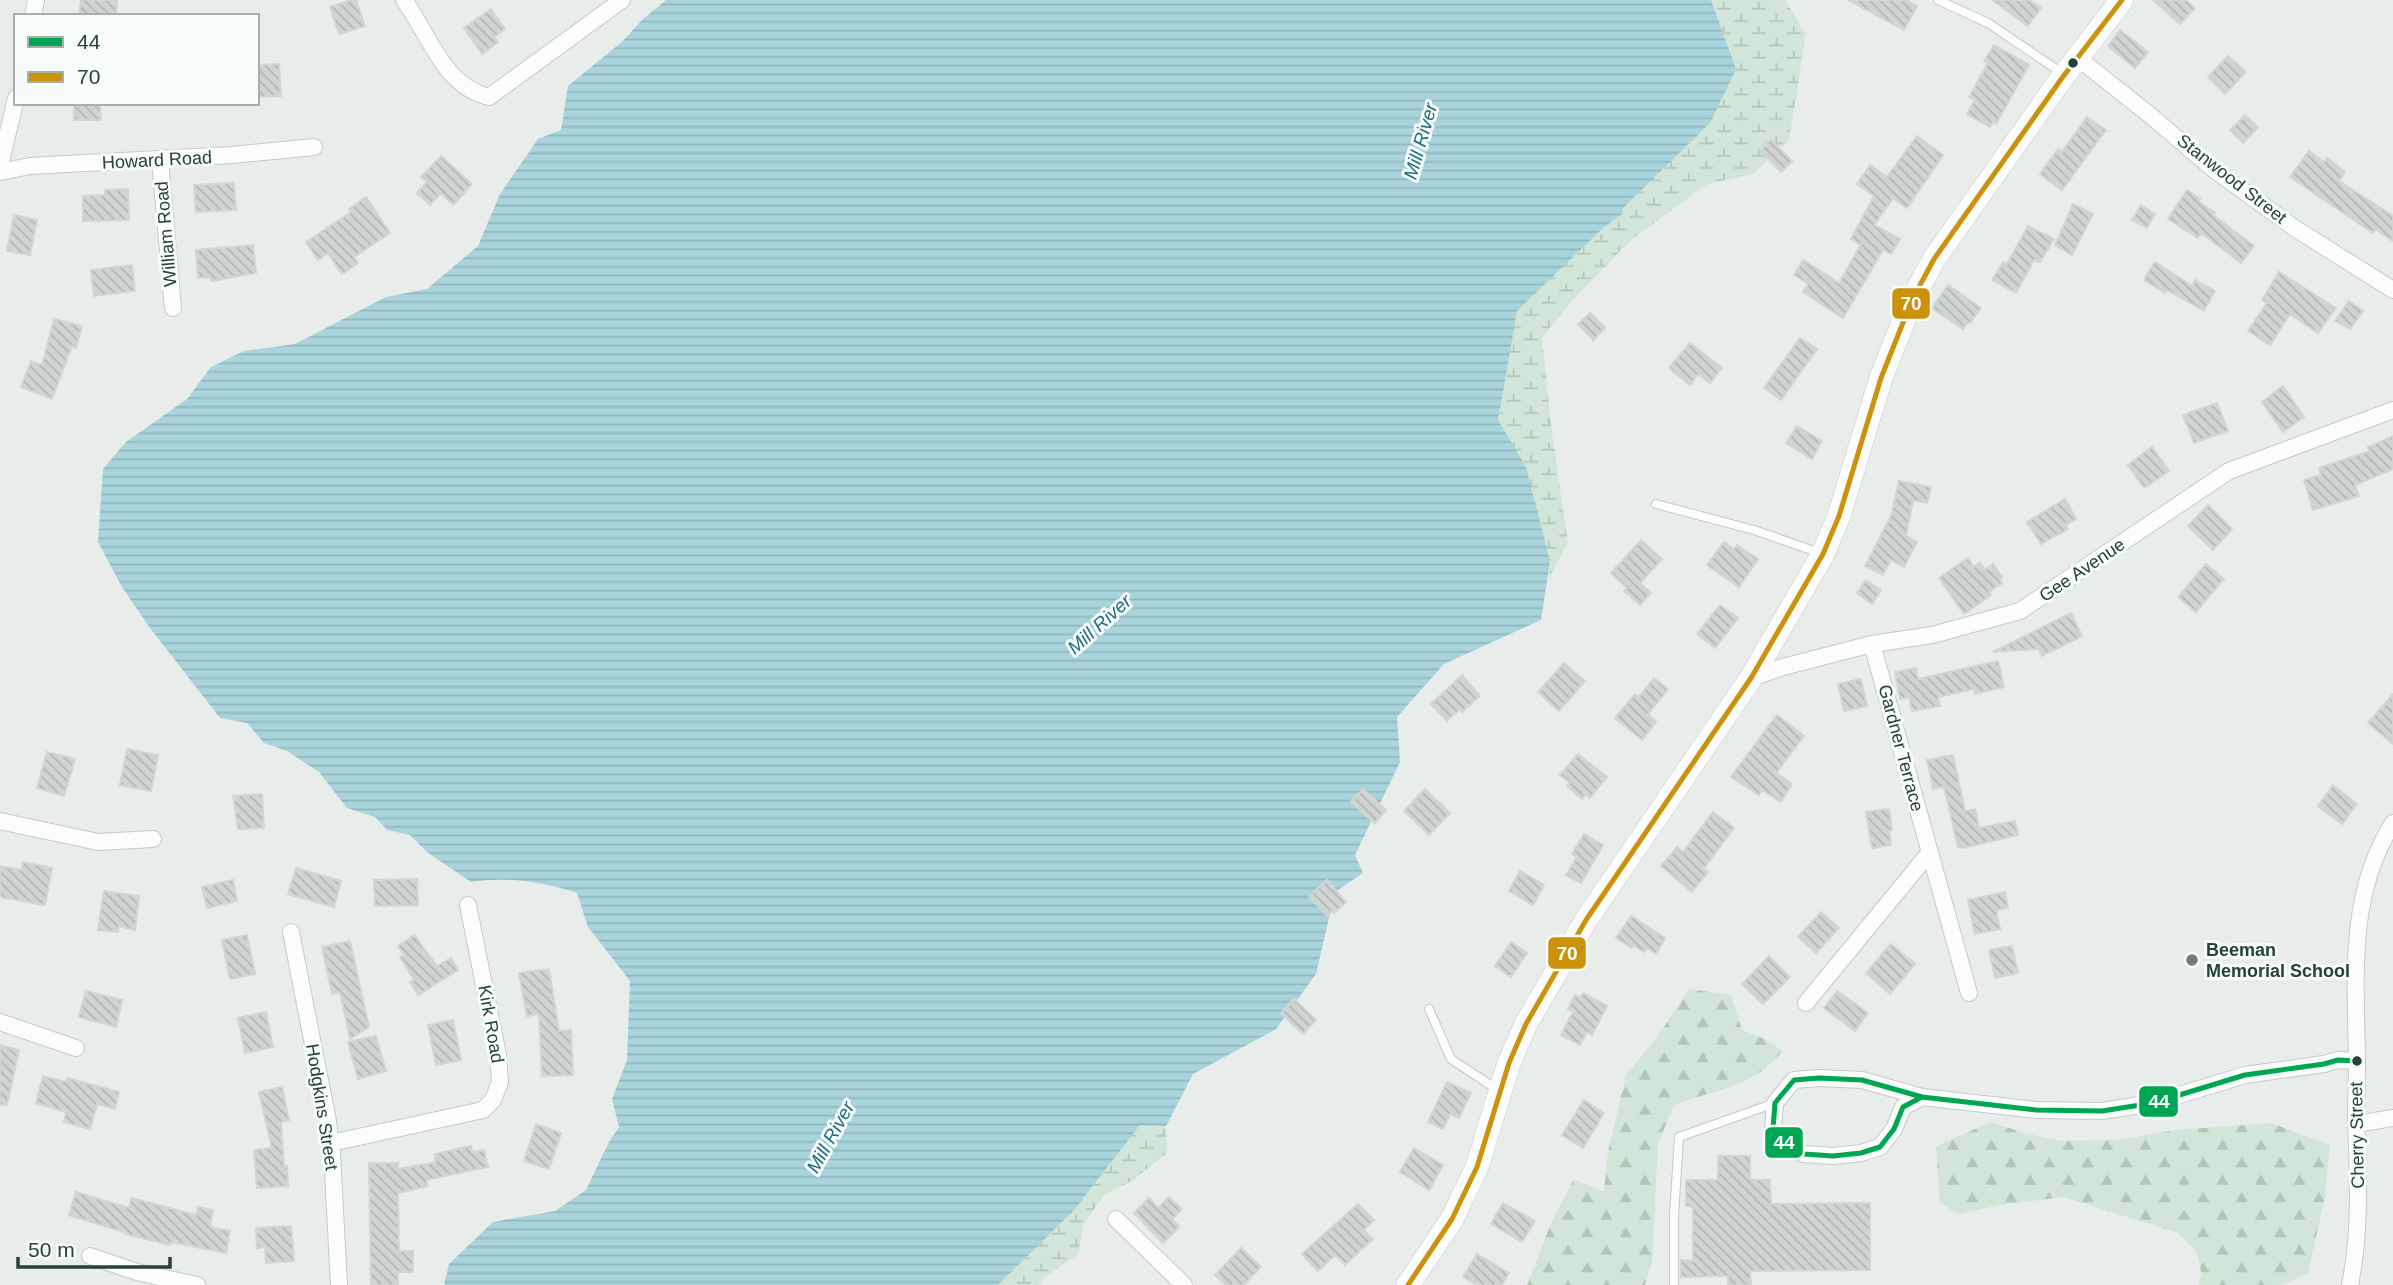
<svg xmlns="http://www.w3.org/2000/svg" width="2393" height="1285" viewBox="0 0 2393 1285" font-family="Helvetica,sans-serif">
	<defs>
		<pattern id="forest-firs" width="22" height="20" patternUnits="userSpaceOnUse" patternTransform="scale(1.75)"><rect width="22" height="20" fill="#d1e6d8"/><path d="M5 1l3.5 6h-7zM16 11l3.5 6h-7z" fill="#b3c6ba"/></pattern>
		<pattern id="wetland-marsh" width="20" height="14" patternUnits="userSpaceOnUse" patternTransform="scale(1.75)"><rect width="20" height="14" fill="#d1e6d8"/><path d="M1 5h8M5 5V1M11 12h8M15 12V8" fill="none" stroke="#b3c6ba"/></pattern>
		<pattern id="water-rules" width="6" height="5" patternUnits="userSpaceOnUse" patternTransform="scale(1.75)"><rect width="6" height="5" fill="#a9d4db"/><path d="M0 2.5h6" fill="none" stroke="#91b7bd"/></pattern>
		<pattern id="building-back-hatch" width="6" height="6" patternUnits="userSpaceOnUse" patternTransform="scale(1.75)"><rect width="6" height="6" fill="#cfd4d2"/><path d="M-1 5l2 2M0 0l6 6M5-1l2 2" fill="none" stroke="#b2b7b5"/></pattern>
	</defs>
	<rect width="100%" height="100%" fill="#e8edeb"/>
	<path fill="url(#forest-firs)" d="M1689 989 1731 995 1742 1030 1763 1038 1783 1051C1775 1059 1767 1068 1758 1074 1733 1090 1701 1094 1674 1105L1658 1144 1652 1262 1645 1285H1527L1552 1221 1574 1179 1604 1192 1608 1151 1626 1075 1658 1036Z
		M1991 1122 2024 1133 2062 1141 2118 1140 2175 1130 2271 1123 2330 1145 2325 1197 2308 1273 2282 1285H2199L2201 1272 2196 1251 2178 1233 2063 1197 2000 1205 1959 1214 1940 1203 1936 1146Z"/>
	<path fill="url(#wetland-marsh)" d="M1711 0H1785L1806 34 1789 140 1753 174 1707 184 1630 241 1568 305 1542 338 1552 432 1568 543 1549 578 1550 561 1491 409 1485 342 1736 69Z
		M1137 1124 1166 1126 1167 1153 1132 1181 1105 1194 1084 1224 1078 1254 1044 1278 1039 1285H974Z"/>
	<path fill="url(#water-rules)" d="M666 0H1711L1736 69 1710 123 1623 208 1622 214 1604 227 1517 311 1498 420 1526 467 1550 561 1541 620 1444 664 1397 717 1400 762 1355 855 1363 873 1335 892 1316 974 1276 1029 1193 1074 1166 1126 1140 1125 1074 1210 998 1285H444L449 1264 493 1222 555 1211 586 1190 609 1142 619 1127 612 1099 627 1060 630 981 588 927 577 893C544 882 506 876 471 882L427 852 410 835 387 830 375 817 347 808 319 772 287 751 264 743 247 723 220 718 150 628 122 587 98 542 103 469 126 442 187 399 211 367 244 351 295 344 386 297 427 289 478 246 500 194 538 139 561 130 568 86 623 41 642 20Z"/>
	<path fill="url(#building-back-hatch)" stroke="#d1d6d4" stroke-width="2" d="M81 0H117L116 16H79Z
		M351 0H356L365 26 339 34 330 7Z
		M1848 0H1906L1917 6 1904 30Z
		M1992 0H2029L2041 8 2028 26Z
		M2153 0H2186L2195 8 2180 24Z
		M491 9 505 29 494 37 498 42 482 54 464 28Z
		M2120 30 2148 52 2135 68 2108 46Z
		M1994 45 2029 65 1996 124 1993 122 1990 127 1967 114 1975 100 1969 97 1988 63 1984 61Z
		M2228 56 2246 72 2225 94 2208 77Z
		M279 64 281 96 257 97V65Z
		M74 103H100L101 120H74Z
		M2245 115 2258 127 2243 143 2230 130Z
		M2087 117 2106 130 2062 190 2040 174 2058 149 2062 152Z
		M1917 136 1943 155 1907 208 1893 198 1874 225 1900 239 1891 254 1883 250 1843 318 1803 292 1808 284 1794 275 1803 260 1839 283 1864 239 1860 245 1851 239 1874 196 1857 184 1870 165 1887 177Z
		M1771 139 1792 161 1781 172 1760 151Z
		M2309 151 2324 162 2327 158 2345 172 2339 181 2393 216V241L2375 229 2373 233 2290 177Z
		M441 156 472 184 453 205 441 193 430 205 417 193 427 182 421 177Z
		M234 183 236 210 196 212 194 185Z
		M128 189 129 220 83 221V196L105 195V190Z
		M2187 190 2200 199 2198 201 2215 213 2213 215 2254 246 2241 263 2201 233 2198 238 2168 219Z
		M366 197 390 233 354 257 358 263 342 274 328 253 318 260 306 242 351 212 349 209Z
		M2073 204 2093 214 2072 255 2055 245Z
		M2141 205 2155 214 2147 228 2132 220Z
		M14 215 37 220 30 255 7 251Z
		M2028 226 2054 239 2040 262 2034 260 2016 293 1992 280 2003 262 2007 264Z
		M253 245 256 273 211 281V277L198 278 196 250Z
		M2155 262 2192 286 2195 280 2215 291 2204 311 2167 290 2165 293 2144 280Z
		M132 265 135 291 94 296 91 270Z
		M2279 272 2336 308 2318 333 2290 314 2270 345 2248 331 2267 303 2262 300Z
		M1948 285 1981 308 1970 323 1968 322 1963 329 1932 308Z
		M2349 301 2363 311 2350 329 2335 321Z
		M1590 313 1605 328 1593 340 1578 324Z
		M54 319 82 326 76 348 72 346 52 399 21 387 31 361 42 365Z
		M1800 338 1817 349 1781 400 1764 388Z
		M1690 343 1722 368 1710 383 1698 374 1690 385 1669 368Z
		M2283 386 2304 417 2283 432 2262 402Z
		M2217 403 2228 431 2194 443 2183 415Z
		M1797 426 1822 441 1812 459 1786 443Z
		M2393 436V469L2355 485 2359 496 2313 510 2304 480 2321 475 2319 468 2370 451 2368 447Z
		M2152 447 2169 471 2144 488 2128 465Z
		M1899 481 1931 487 1927 503 1913 500 1906 536 1917 542 1904 567 1891 560 1883 575 1865 566 1891 516Z
		M2065 499 2076 519 2066 525 2068 529 2041 544 2027 522Z
		M2208 505 2232 529 2213 550 2188 526Z
		M1641 540 1662 559 1640 583 1651 593 1640 605 1624 591 1627 588 1611 573Z
		M1724 542 1734 549 1737 545 1758 559 1739 587 1707 565Z
		M1968 558 1974 567 1980 562 1985 570 1993 564 2002 577 1999 579 2002 583 1989 592 1991 595 1964 614 1939 578Z
		M2206 564 2224 579 2196 612 2178 597Z
		M1866 580 1881 590 1872 604 1857 593Z
		M1720 605 1738 618 1715 648 1697 634Z
		M2071 613 2082 636 2042 656 2039 649 1993 652Z
		M1998 661 2004 687 1975 694 1974 689 1938 697 1940 706 1912 711 1909 697 1900 699 1895 672 1916 668 1918 679Z
		M1564 663 1585 681 1559 711 1538 692Z
		M1462 675 1480 696 1462 712 1460 709 1447 721 1431 704Z
		M1654 678 1668 689 1648 714 1656 722 1642 740 1615 718 1635 694 1639 697Z
		M1861 679 1867 706 1844 711 1838 684Z
		M2393 694V744L2368 723Z
		M1777 715 1804 736 1776 773 1792 784 1781 802 1762 790 1759 795 1731 777Z
		M127 749 158 755 151 791 120 785Z
		M47 752 75 759 64 796 37 788Z
		M1578 754 1607 777 1590 798 1586 794 1582 799 1567 786 1570 783 1560 775Z
		M1953 755 1965 811 1975 809 1979 828 2015 821 2018 835 1963 848 1958 847 1944 787 1933 789 1927 760Z
		M2333 785 2357 804 2342 824 2318 806Z
		M1363 789 1386 810 1375 823 1351 802Z
		M1425 789 1450 813 1429 835 1404 811Z
		M262 794 264 828 238 829 233 796Z
		M1889 809 1892 830 1889 831 1891 845 1872 848 1866 812Z
		M1713 812 1734 828 1704 868 1708 872 1692 892 1661 866 1677 847 1683 852Z
		M1584 834 1603 845 1581 883 1566 875 1577 857 1572 854Z
		M23 862 52 868 45 905 0 897V866L22 870Z
		M296 868 341 881 334 907 288 894Z
		M1520 871 1544 885 1533 905 1509 891Z
		M417 879 418 905 375 906 374 880Z
		M233 880 237 901 207 908 202 887Z
		M1327 880 1346 902 1334 913 1332 911 1327 916 1309 896Z
		M104 891 139 896 135 930 119 926 118 932 98 930Z
		M2005 892 2008 908 1996 910 2000 929 1975 934 1968 900Z
		M1821 912 1839 928 1816 953 1798 937Z
		M1631 916 1665 938 1656 954 1647 948 1644 952 1634 946 1632 948 1616 938Z
		M247 935 255 974 230 979 222 940Z
		M414 935 437 966 451 958 458 970 418 995 410 982 414 980 400 957 404 955 398 946Z
		M350 941 369 1027 350 1039 340 992 332 994 322 947Z
		M1511 942 1527 953 1511 977 1495 966Z
		M1891 944 1915 964 1890 994 1866 973Z
		M2012 946 2018 973 1995 978 1989 950Z
		M1769 956 1790 977 1763 1004 1742 984Z
		M549 969 559 1031 571 1030 573 1075 542 1076 539 1014 527 1016 519 973Z
		M86 991 122 1000 116 1027 79 1017Z
		M1837 991 1868 1013 1855 1031 1824 1008Z
		M1583 993 1607 1006 1592 1035 1587 1032 1580 1045 1561 1035 1573 1012 1568 1009 1575 995 1580 998Z
		M1294 999 1316 1020 1303 1034 1281 1013Z
		M266 1012 273 1047 245 1053 238 1018Z
		M453 1020 461 1060 436 1065 428 1025Z
		M376 1036 386 1071 358 1079 348 1042Z
		M0 1045 19 1050 7 1105H0Z
		M43 1076 66 1082 67 1078 119 1092 115 1109 97 1104 90 1129 64 1122 66 1112 36 1103Z
		M1447 1082 1471 1093 1459 1118 1450 1114 1443 1129 1428 1122Z
		M282 1087 289 1120 281 1122 284 1167 287 1166 288 1186 257 1188 254 1150 272 1148 259 1092Z
		M1584 1100 1604 1113 1583 1148 1562 1135Z
		M536 1124 561 1133 549 1169 524 1161Z
		M471 1146 472 1152 484 1150 488 1167 426 1180 428 1186 398 1193 399 1251H413V1272H398V1285H371L369 1163H398V1169L436 1162 435 1154Z
		M1414 1148 1443 1165 1429 1190 1400 1172Z
		M1718 1156H1750V1180H1770L1771 1204 1870 1203V1270L1750 1271 1751 1285H1728V1276L1681 1277V1260L1693 1261V1207L1686 1206V1180H1718Z
		M76 1192 129 1208 131 1198 196 1215 198 1207 213 1210 210 1227 230 1231 226 1253 171 1242 170 1245 126 1234 127 1233 69 1215Z
		M1169 1197 1182 1209 1172 1219 1179 1227 1163 1243 1134 1213 1149 1198 1158 1208Z
		M1503 1203 1535 1221 1522 1242 1491 1224Z
		M1358 1204 1374 1220 1364 1230 1373 1239 1345 1265 1335 1255 1318 1271 1302 1254Z
		M291 1226 294 1261 266 1263 265 1247 257 1248 256 1228Z
		M1241 1248 1261 1267 1244 1285H1226L1215 1275Z
		M1477 1254 1509 1273 1502 1285H1477L1463 1277Z"/>
	<g fill="none" stroke-linecap="round" stroke-linejoin="round">
		<defs>
			<path id="lane" d="M1938 0 1988 23 2062 73
				M1656 504 1754 530 1820 553
				M1429 1009 1451 1059 1498 1090
				M1674 1285V1216L1679 1137 1775 1103"/>
			<path id="street" d="M404 0C429 34 443 86 489 97L622 0
				M33 16 36 0
				M2078 58 2151 116 2213 169 2253 198 2296 229 2393 290
				M160 160 173 308
				M0 166 16 98
				M0 172 30 166 232 155 314 147
				M1872 644 1969 993
				M1751 678 1783 667 1872 644 1932 635 2020 611 2229 471 2393 410
				M0 821 98 842 153 839
				M291 932 328 1121 332 1154 339 1285
				M1806 1003 1930 852
				M0 1022 76 1048
				M1922 1097 1862 1080 1819 1078 1794 1080 1775 1103 1773 1129 1788 1148 1804 1154 1833 1156 1861 1153 1880 1147 1894 1129 1903 1107 1922 1097 2036 1110 2102 1111 2153 1103 2245 1075 2324 1064 2338 1060 2357 1061
				M2356 1124 2393 1118
				M331 1143 483 1110 493 1100 500 1082 498 1055 468 905
				M1116 1219 1184 1285
				M90 1256 137 1272 197 1285
				M2350 1285C2361 1230 2358 1176 2356 1120 2356 1101 2357 1081 2357 1062 2356 980 2347 895 2393 823"/>
			<path id="secondary" d="M1408 1285 1452 1219 1477 1167 1509 1063 1526 1024 1586 920 1751 678 1823 554 1839 516 1881 378 1912 300 1934 259 2062 78 2122 0"/>
		</defs>
		<use href="#lane" stroke="#c5cac8" stroke-width="10"/>
		<use href="#street" stroke="#c5cac8" stroke-width="18"/>
		<use href="#secondary" stroke="#c3cbc8" stroke-width="24"/>
		<use href="#lane" stroke="#fcfcfc" stroke-width="8"/>
		<use href="#street" stroke="#fcfcfc" stroke-width="16"/>
		<use href="#secondary" stroke="#fcfcfc" stroke-width="23"/>
		<defs>
			<path id="bus-1" d="M1922 1097 1862 1080 1819 1078 1794 1080 1775 1103 1773 1129 1788 1148 1804 1154 1833 1156 1861 1153 1880 1147 1894 1129 1903 1107 1922 1097 2036 1110 2102 1111 2153 1103 2245 1075 2324 1064 2338 1060 2357 1061"/>
			<path id="bus-2" d="M1408 1285 1452 1219 1477 1167 1509 1063 1526 1024 1586 920 1751 678 1823 554 1839 516 1881 378 1912 300 1934 259 2062 78 2122 0"/>
		</defs>
		<use href="#bus-1" stroke="#f7fbf9" stroke-width="10"/>
		<use href="#bus-2" stroke="#f7fbf9" stroke-width="10"/>
		<use href="#bus-1" stroke="#00a651" stroke-width="5"/>
		<use href="#bus-2" stroke="#cd920c" stroke-width="5"/>
	</g>
	<g fill="#24423a" stroke="#f7fbf9" stroke-width="2.5">
		<circle cx="2073" cy="63" r="6"/>
		<circle cx="2357" cy="1061" r="6"/>
	</g>
	<circle fill="#697e78" stroke="#f7fbf9" stroke-width="2.5" cx="2192" cy="960" r="7"/>
	<g text-anchor="middle" stroke-width="6" stroke-linejoin="round" paint-order="stroke">
		<g font-size="18" fill="#24423a" stroke="#f7fbf9">
			<text transform="translate(157 160) rotate(-3)" y="6">Howard Road</text>
			<text transform="translate(2232 179) rotate(38)" y="6">Stanwood Street</text>
			<text transform="translate(166 234) rotate(-95)" y="6">William Road</text>
			<text transform="translate(2082 570) rotate(-34)" y="6">Gee Avenue</text>
			<text transform="translate(1901 748) rotate(75)" y="6">Gardner Terrace</text>
			<text transform="translate(491 1024) rotate(80)" y="6">Kirk Road</text>
			<text transform="translate(322 1107) rotate(81)" y="6">Hodgkins Street</text>
			<text transform="translate(2357 1135) rotate(-91)" y="6">Cherry Street</text>
		</g>
		<g font-size="18" font-weight="bold" fill="#24423a" stroke="#f7fbf9" text-anchor="start">
			<text x="2206" y="956">Beeman<tspan x="2206" dy="21">Memorial School</tspan></text>
		</g>
		<g font-size="19" font-style="italic" fill="#1c6f80" stroke="#f7fbf9">
			<text transform="translate(1420 141) rotate(-74)" y="7">Mill River</text>
			<text transform="translate(1099 624) rotate(-42)" y="7">Mill River</text>
			<text transform="translate(830 1137) rotate(-61)" y="7">Mill River</text>
		</g>
	</g>
	<g stroke="#f7fbf9" stroke-width="2.5">
		<rect x="1891" y="287" width="40" height="33" rx="7" fill="#cd920c"/>
		<rect x="1547" y="936" width="40" height="34" rx="7" fill="#cd920c"/>
		<rect x="2138" y="1085" width="41" height="33" rx="7" fill="#00a651"/>
		<rect x="1764" y="1126" width="40" height="33" rx="7" fill="#00a651"/>
	</g>
	<g font-size="19" text-anchor="middle" font-weight="bold" fill="#fff">
		<text x="1911" y="310">70</text>
		<text x="1567" y="960">70</text>
		<text x="2159" y="1108">44</text>
		<text x="1784" y="1149">44</text>
	</g>
	<rect x="14" y="14" width="245" height="91" fill="#f7fbf9" stroke="#a3b1ad" stroke-width="2"/>
	<rect x="28" y="37" width="35" height="10" fill="#00a651" stroke="#a3b1ad" stroke-width="2"/>
	<text x="77" y="49" font-size="21" fill="#24423a">44</text>
	<rect x="28" y="72" width="35" height="10" fill="#cd920c" stroke="#a3b1ad" stroke-width="2"/>
	<text x="77" y="84" font-size="21" fill="#24423a">70</text>
	<path d="M18 1257v10h152v-10" fill="none" stroke="#24423a" stroke-width="3.5"/>
	<text x="28" y="1257" font-size="21" fill="#24423a" stroke="#f7fbf9" stroke-width="5" paint-order="stroke">50 m</text>
</svg>
